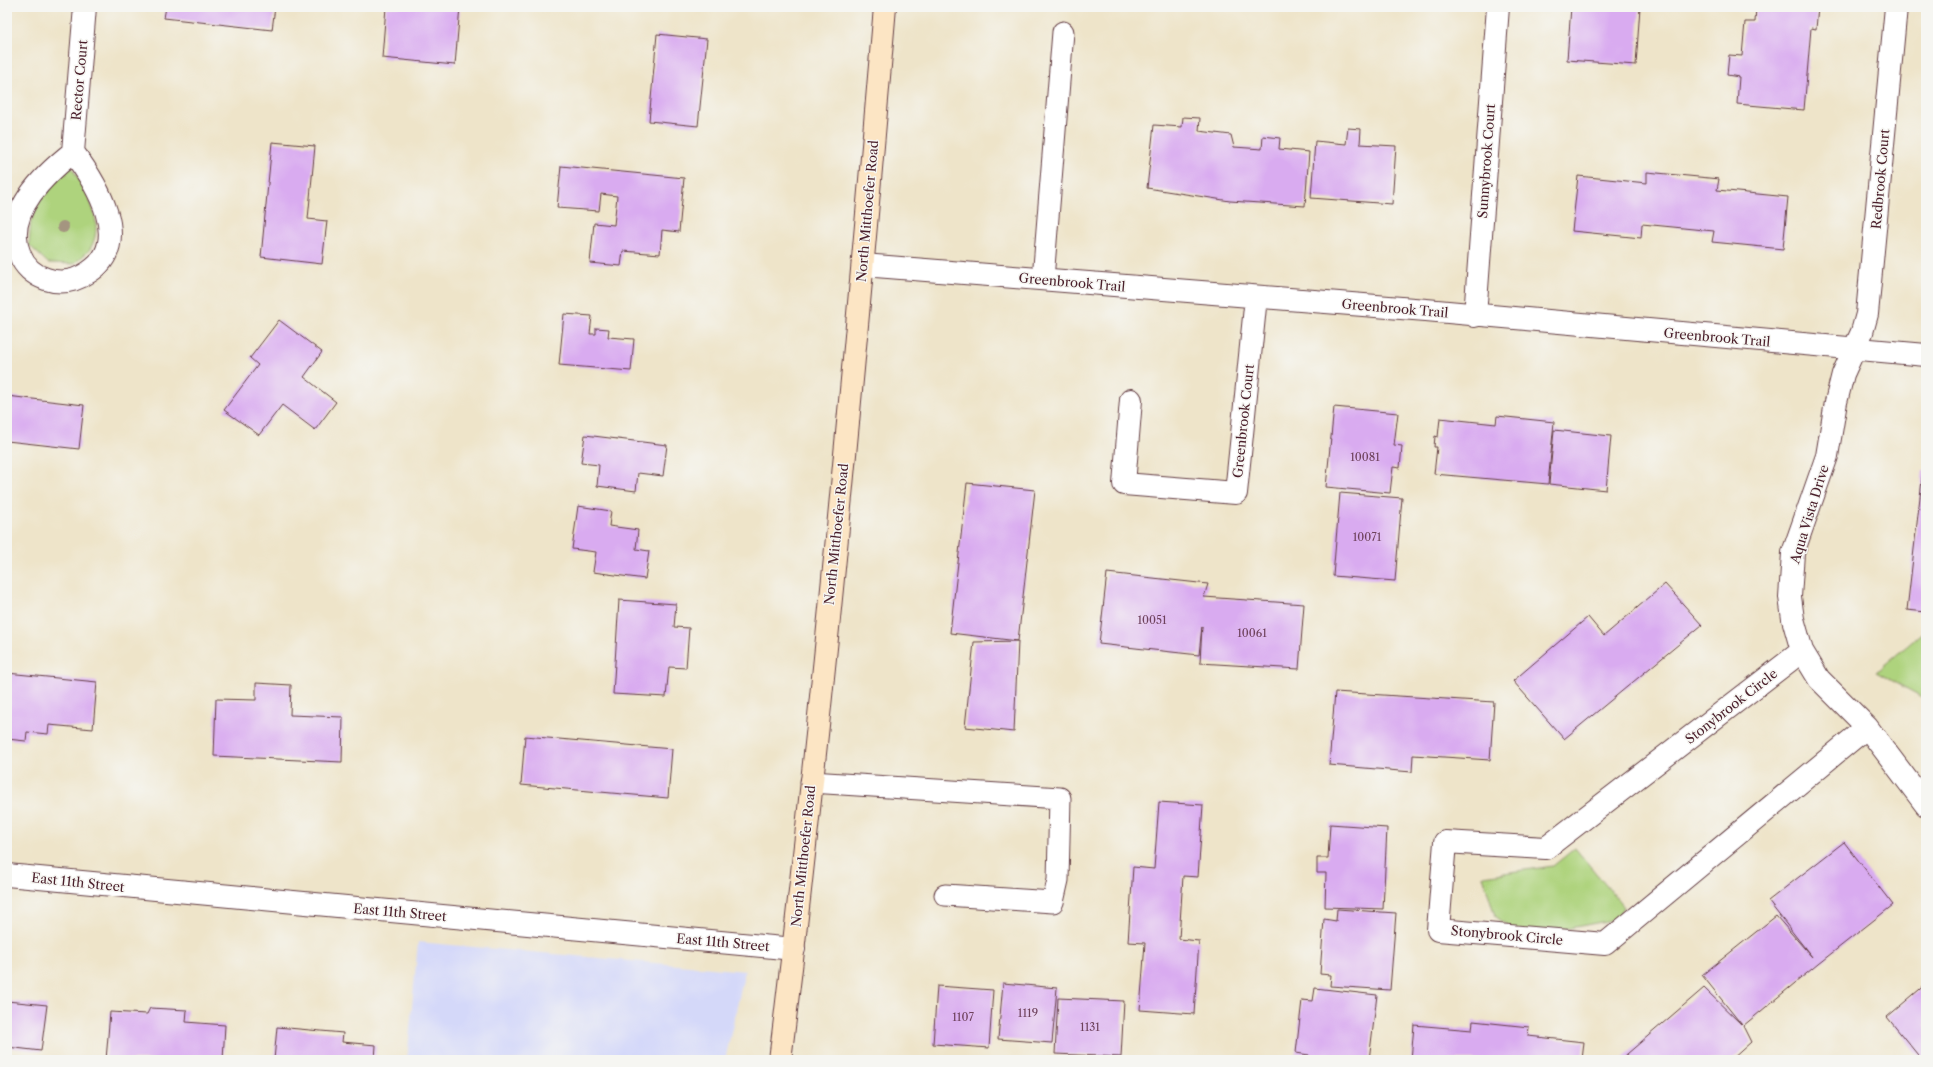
<svg xmlns="http://www.w3.org/2000/svg" width="1933" height="1067" viewBox="0 0 1933 1067" font-family="'Libre Caslon Text',serif">
	<rect width="100%" height="100%" fill="#f6f6f2"/>
	<filter id="ink" filterUnits="userSpaceOnUse"><feTurbulence type="fractalNoise" baseFrequency=".025" numOctaves="2"/><feDisplacementMap in="SourceGraphic" scale="8" xChannelSelector="R" yChannelSelector="G"/><feConvolveMatrix kernelMatrix="1 2 1 2 8 2 1 2 1" color-interpolation-filters="sRGB"/></filter>
	<filter id="wash" filterUnits="userSpaceOnUse"><feTurbulence type="fractalNoise" baseFrequency=".012" numOctaves="4" result="noise"/><feDisplacementMap in="SourceGraphic" scale="16" xChannelSelector="R" yChannelSelector="G"/><feGaussianBlur stdDeviation="0.9" result="paint"/><feColorMatrix in="noise" values="0 0 0 0 0 0 0 0 0 0 0 0 0 0 0 0 0 1.4 0 .05"/><feComposite in="paint" operator="in"/></filter>
	<g filter="url(#wash)">
		<rect width="100%" height="100%" fill="#eee4c9"/>
		<path fill="#d4d8f9" d="M418 942 745 971 725 1060H407Z"/>
		<path fill="#aed37d" stroke="#7c7954" d="M71 166C84 189 107 221 90 249 86 254 79 259 74 264L48 263 29 245 31 221 43 195Z
			M1926 630V699L1876 672Z
			M1575 848 1624 907 1617 919 1523 937 1495 916 1483 876 1553 866Z"/>
		<g id="blocks">
			<path fill="#d9abf0" d="M166 7H275L272 30 164 18Z
				M386 7H460L455 65 382 58Z
				M1571 7H1640L1636 65 1567 60Z
				M1756 7H1818L1816 29 1811 28 1804 110 1737 104 1739 77 1727 75 1729 55 1742 56 1745 22H1755Z
				M657 34 707 39 698 126 649 121Z
				M1183 117 1200 118 1199 131 1231 135 1234 147 1262 149 1263 136 1280 138 1279 149 1309 152 1305 206 1230 201 1147 188 1154 125 1182 127Z
				M1348 128 1361 129 1360 144 1396 146 1392 204 1311 198 1315 141 1346 144Z
				M272 142 315 146 308 219 327 221 322 264 261 257Z
				M561 166 684 178 679 232 662 230 660 254 623 251 621 266 590 263 594 223 614 225 617 196 601 194 599 211 557 208Z
				M1647 172 1719 179 1717 190 1788 197 1783 249 1712 242 1714 231 1642 224 1641 238 1572 231 1578 176 1647 183Z
				M564 314 592 316 590 334H596V328L609 329 608 337 634 339 631 371 559 365Z
				M279 320 322 352 304 377 336 402 315 430 282 405 259 435 224 410 258 365 250 358Z
				M7 396 84 405 79 449 7 441Z
				M1334 407 1398 413 1394 445 1402 446 1400 468 1393 467 1390 493 1326 487Z
				M1497 416 1554 422 1548 484 1434 474 1437 447H1434L1435 436 1438 437 1440 418 1496 424Z
				M1554 430 1611 436 1606 490 1549 484Z
				M585 435 667 445 663 476 638 473 636 491 597 486 599 465 581 463Z
				M1923 471H1926V612L1907 610Z
				M967 483 1035 490 1018 641 950 633Z
				M1340 493 1402 498 1395 581 1333 576Z
				M578 506 611 511 609 526 638 530 636 549 649 551 645 579 593 572 596 552 572 549Z
				M1107 573 1208 584 1204 597 1304 604 1299 669 1200 663 1202 626 1199 655 1099 644Z
				M1665 584 1702 625 1564 739 1513 681 1588 617 1604 636Z
				M619 600 676 604 674 627 689 628 686 668 669 667 666 697 613 694Z
				M1018 641 1014 732 965 727 974 642Z
				M7 673 97 682 93 729 49 725 48 734 27 732 26 741 7 739Z
				M256 683 291 685 290 715 343 717 342 762 214 756 216 699 256 700Z
				M1335 692 1494 702 1490 760 1413 755 1412 772 1329 765Z
				M525 736 672 749 668 798 521 785Z
				M1159 802 1203 805 1198 877 1183 876 1179 939 1199 941 1194 1014 1140 1010 1145 943 1128 942 1133 867 1154 869Z
				M1330 824 1387 828 1383 909 1325 907 1326 873H1317V858H1328Z
				M1844 842 1893 905 1818 964 1743 1026 1751 1042 1731 1060H1620L1704 988 1742 1025 1702 975 1776 916 1812 957 1768 901Z
				M1337 909 1396 913 1390 990 1330 986 1331 975 1320 974 1324 919 1336 921Z
				M1003 983 1057 988 1052 1043 998 1039Z
				M1926 984V1060H1922L1887 1017Z
				M937 986 993 990 989 1048 933 1044Z
				M1315 988 1377 995 1369 1060H1308L1309 1055 1296 1053 1302 1000 1313 1001Z
				M1058 998 1124 1001 1121 1057 1055 1054Z
				M7 1001 47 1005 41 1051 7 1047Z
				M150 1008 187 1010 186 1022 225 1025 223 1060H106L110 1012 147 1014Z
				M1473 1021 1529 1027 1528 1036 1584 1042 1582 1060H1411L1414 1025 1472 1030Z
				M277 1027 343 1033 342 1042 376 1045 375 1060H274Z"/>
		</g>
	</g>
	<g filter="url(#ink)">
		<use href="#blocks" fill-opacity="0" stroke="#633d43" stroke-width="1"/>
		<g fill="none" stroke-linecap="round" stroke-linejoin="round">
			<defs>
				<path id="service" d="M1043 279 1063 32
					M811 782 1060 798 1058 880 1053 902 945 895"/>
				<path id="minor" d="M1896 7 1867 314 1862 332 1843 374 1836 402 1827 456 1793 553 1790 597 1793 619 1802 651 1819 679 1867 727 1926 805
					M73 152C96 183 134 243 89 272 76 281 61 284 46 279 34 275 24 266 20 255 2 214 44 175 73 152Z
					M73 152 85 7
					M863 265 1426 310 1926 355
					M1475 316 1498 7
					M1131 400 1124 484 1236 493 1256 297
					M1802 651 1546 848 1445 842 1438 930 1605 944 1867 727
					M7 875 794 949"/>
				<path id="secondary" d="M780 1060C823 710 855 358 885 7"/>
			</defs>
			<use href="#service" stroke="#633d43" stroke-width="23"/>
			<use href="#minor" stroke="#633d43" stroke-width="24"/>
			<use href="#secondary" stroke="#633d43" stroke-width="24"/>
			<use href="#service" stroke="#fff" stroke-width="21"/>
			<use href="#minor" stroke="#fff" stroke-width="22"/>
			<use href="#secondary" stroke="#fce5c4" stroke-width="22"/>
		</g>
		<circle fill="#a49580" cx="63" cy="227" r="6"/>
	</g>
	<g text-anchor="middle" stroke-width="3" stroke-linejoin="round" paint-order="stroke">
		<g font-size="11" fill="#6e425c">
			<text x="1365" y="461">10081</text>
			<text x="1367" y="541">10071</text>
			<text x="1152" y="624">10051</text>
			<text x="1252" y="637">10061</text>
			<text x="1028" y="1017">1119</text>
			<text x="963" y="1021">1107</text>
			<text x="1090" y="1031">1131</text>
		</g>
		<g font-size="13" fill="#4a1f2b" stroke="#f6f6f2">
			<text transform="translate(79 80) rotate(-85)" y="5">Rector Court</text>
			<text transform="translate(1486 161) rotate(-86)" y="5">Sunnybrook Court</text>
			<text transform="translate(1880 179) rotate(-85)" y="5">Redbrook Court</text>
			<text transform="translate(867 211) rotate(-85)" y="5">North Mitthoefer Road</text>
			<text transform="translate(1072 282) rotate(5)" y="5">Greenbrook Trail</text>
			<text transform="translate(1395 308) rotate(5)" y="5">Greenbrook Trail</text>
			<text transform="translate(1717 337) rotate(5)" y="5">Greenbrook Trail</text>
			<text transform="translate(1243 421) rotate(-84)" y="5">Greenbrook Court</text>
			<text transform="translate(1809 514) rotate(-73)" y="5">Aqua Vista Drive</text>
			<text transform="translate(836 534) rotate(-84)" y="5">North Mitthoefer Road</text>
			<text transform="translate(1731 706) rotate(-38)" y="5">Stonybrook Circle</text>
			<text transform="translate(803 856) rotate(-84)" y="5">North Mitthoefer Road</text>
			<text transform="translate(78 882) rotate(6)" y="5">East 11th Street</text>
			<text transform="translate(400 912) rotate(5)" y="5">East 11th Street</text>
			<text transform="translate(1507 935) rotate(5)" y="5">Stonybrook Circle</text>
			<text transform="translate(723 942) rotate(5)" y="5">East 11th Street</text>
		</g>
	</g>
	<rect width="1933" height="1067" fill="none" stroke="#f6f6f2" stroke-width="24"/>
</svg>
